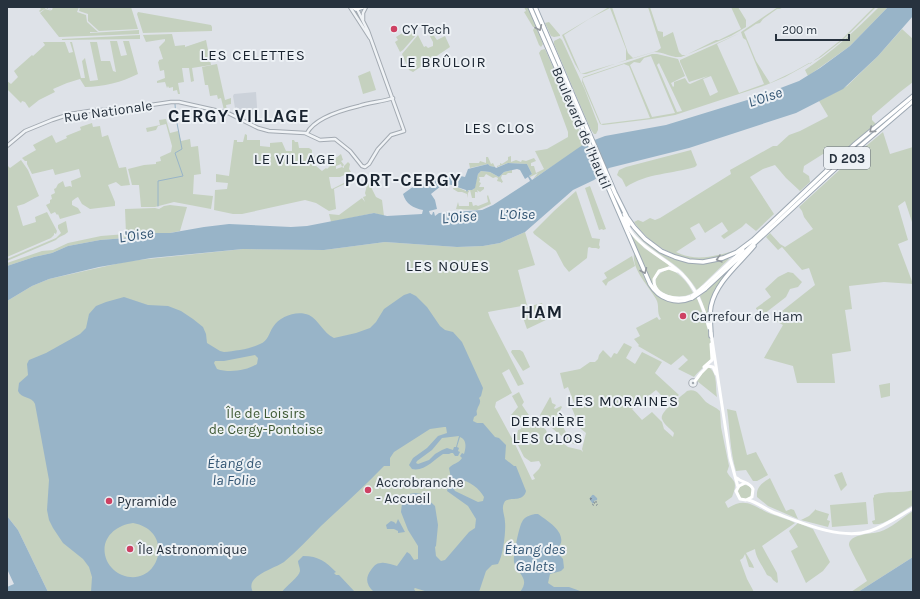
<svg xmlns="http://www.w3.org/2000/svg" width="920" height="599" viewBox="0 0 920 599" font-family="Karla,sans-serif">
	<rect width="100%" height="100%" fill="#dee2e8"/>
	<path fill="#ccd2da" d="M256 92 257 107 256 117 236 107 235 108 233 96 234 94Z"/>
	<path fill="#c5d1bf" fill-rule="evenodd" d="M39 7H48V9L52 10 53 7H79L77 12 86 15 87 22 98 32H90V33L139 30V34L59 37 40 13 45 9 52 11 46 8 40 12 39 11 41 9Z
		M80 7H131L138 29 99 31 88 21V14L79 11Z
		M524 7H528L543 44 541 47 539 45 533 30 535 27H533L524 12 526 11Z
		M609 7H612L628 53 633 58 657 51 661 48 648 7H650L658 31 663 32V37L673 32 679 52 682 55H686L716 40H719L741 29 731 7H738L746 20V27L731 36 681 57C671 58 664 52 654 52L581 74 575 64 562 35ZM610 8 626 49V60L586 74H581L564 35 589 19Z
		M778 7H783L780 9H777L763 19 760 23 756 24 744 32 756 61 770 83 793 72 809 63 810 64 816 59 818 58 842 39 874 7H876L844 39 821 57 785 77 766 85 675 115 652 119 603 125 600 124 582 82 583 77 652 54H657L678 59 685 76 671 83 673 87 674 86V82L685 78 688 83 690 84 708 76 689 82 680 62V60L740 33 717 44 739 93 764 84 746 40 743 38 741 32ZM651 56 675 113 652 117 630 65 634 62 640 63 644 58ZM659 63 682 111 677 112 657 65ZM624 64 629 66 650 118 601 124 583 81V78ZM711 76 718 92 710 96 703 79Z
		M879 7H888L850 46 808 76 805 70C832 52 856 30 879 7Z
		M138 12 211 25 212 27V31L143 33 137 14Z
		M549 22 560 35V36L554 37 551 36 545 23Z
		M416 26 414 28 417 34 403 50 400 52 395 42 398 40 396 37 412 27Z
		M425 27H428L437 40 445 36 450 47 413 72 409 70 402 54 418 35 424 47 426 46 428 48 433 46V42Z
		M902 29 913 39V82L900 92 872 116V120L876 124 836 157 823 154 804 166 803 172 809 176 810 182 800 191 786 178 775 165 763 169 750 177 774 214 756 231 746 223 742 227 724 239 721 236 728 231 722 222 705 233 699 223 690 228 696 239 676 252C695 262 715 256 734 251 699 272 655 253 634 222L638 220 643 222 650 218 655 220 660 218 731 174 730 170 773 146H777L789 135 800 131 827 117 828 116 819 101 847 86 878 56Z
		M172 34 175 46 185 45V47L206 40 211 65 192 68 194 81 191 82 189 68H182L184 82 178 83 180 94H178L177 90 173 91V87L169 88 168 86 167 88 165 82 157 83V81L165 78 164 70 160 71 158 62 159 61V60L163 59 159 47 165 41V39L146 42 143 35Z
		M140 35V39L62 40V39Z
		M560 38 562 40 585 90 598 124V130L596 134H594L590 128 554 44V41Z
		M110 41H117L121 56 127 55 123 41H129L138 74C122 82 103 87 85 87L80 79 67 83 53 89 55 92 39 100 29 108 25 102 22 101 21 103 7 89V81L11 84 18 77 14 71 32 55 33 56 45 45 43 42H65L69 53 73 52 70 42H72L81 78H85L82 61 85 58 90 81 98 80 90 42H97L101 61H110L113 71 116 72Z
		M545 49 570 105V110L586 144 533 179 538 173 530 177 529 176 532 174 527 164 508 163 497 167V166L500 165V163L502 164 508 160V157L511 156V162L516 160 521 162 522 160 526 161 534 158 536 161 531 163V166H534L536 173 544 169 535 151 547 149 568 137V132L539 53 541 50Z
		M217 64 225 100 231 98V104L226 105 227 111 224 110 221 98 218 99 217 95 210 96 208 85H205L202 67Z
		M370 71 376 90 363 94 358 76Z
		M166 119 170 133 178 131 181 141 190 139 191 147 198 146 201 174 194 175 193 194 213 196 211 209 174 202 155 207H141L139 185H132L128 169 144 165 156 164V162L161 161 160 157 171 152 172 146 166 124 158 126 156 130 147 132 146 128 160 125 159 120Z
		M92 123 93 127 100 126 102 137 108 135 119 168 126 167 130 185 121 186 116 182 108 185 115 202V206L90 209 82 204 78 197 76 198 72 201V205L78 208 81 213 60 219 58 214 57 215 55 212 51 214 46 205 50 203V200L52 199 51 195 55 193 54 189 56 188 58 184 63 181 65 187 70 186 72 187 71 181 81 177 79 169 55 175 53 169 32 174 27 164V161H25L22 158 36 150 33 145 52 135 56 143 67 138 66 136 81 130 80 127Z
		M883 132 890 154 913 147V225L905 201 898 206 908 240 898 244 913 284 884 282 849 286 852 309 845 310 851 351 832 354 835 383H797L793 366 764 358 783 325 772 319 815 285 809 268 802 270 782 247 778 250 766 237 770 233 780 244 785 247 813 229 804 217 802 211 799 207 860 151Z
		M245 134 247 135V140H260V146L270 147V143L282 142 286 151H292V140H294L295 142H298L299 148H309L312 150V153L318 160 315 165 322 171 326 168 327 169 330 166 328 164 341 154 343 160 341 161 344 165 342 167 341 164 336 166V169L342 167 344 168V166L348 162 350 164 349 169 351 172 340 177H329L331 188 332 189 354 178 355 179 334 189 336 209 329 211 316 203 305 200 242 214H233L214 210 215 190 227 189 228 183 216 182V174L229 176 234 140H237V142H243Z
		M691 150 697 165 695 167C672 174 647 173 626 187L622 179 617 175 619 170 626 167Z
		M486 157H488L491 164 493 163 495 167 490 166 488 164 470 168 469 163H479L480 161 486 163Z
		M21 160 28 170 39 196 24 204 17 206 23 226 36 222 35 217 47 212 57 231 56 234 54 233V235L51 238 7 257V165L10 168Z
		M512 170V173H508L506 175H502L501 178 503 182 501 183V182L497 181 498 178 496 177 493 178 486 174 484 177H479L480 180 479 182 481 183 479 187H484V189L480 192 477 190 478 193 477 192H475V198H472L470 190 468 193 467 198V194L462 192H458L453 189 454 186 466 191 474 189 478 174 481 171 490 172 499 177 504 172Z
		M368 181 376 197 382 200 384 216 374 213 331 222 329 214 339 215 362 198 365 202 363 197 366 196 365 193Z
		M590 186 606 229 603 230 602 229 599 230 585 188Z
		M576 191 592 238 600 239 599 245 600 247 599 249 596 248H592L589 247 588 248 587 258 569 272 564 266 556 251 534 234 533 232 554 211Z
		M488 195 491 204 477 210 453 209H456L458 202 459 206H469V202H472L473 206 476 205 478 206 488 202 487 196Z
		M170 205 187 207 180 231 170 233H154L126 238 100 240 68 246 52 253 34 257 7 266V263L42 251 53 250 68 243 101 236 126 234 125 209 155 208 159 209 164 206Z
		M628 220C637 229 651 245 661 253 682 266 706 264 728 258L729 259 697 290C693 284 688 277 682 271 662 253 639 246 628 220Z
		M66 221 68 232C64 236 59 236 56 240L7 261V259L56 238 61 233 58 228V225Z
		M629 230 644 248 669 265 668 267 659 270 655 275V289L651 284 628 231Z
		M525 232 535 265 518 270 527 305 488 312 490 318 524 384 518 386 509 369 502 373 512 393 496 402 495 407 514 442 532 480 535 479 533 475 539 469 541 465 539 461 531 462 524 457 516 441 518 430 521 429 522 423 527 418 524 416 519 419 518 422 515 421 511 415 518 407 512 396 519 392 524 402 522 405 526 411 534 422 536 421 538 423V426H542L546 430 547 433 552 434 568 447 581 450 583 452 582 449 586 433 580 428 571 406 574 403 568 387 564 389 560 373 580 369 590 362H595L598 359 599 355 603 350 611 358 614 353 617 354 624 343 632 347 626 358 635 364 642 352 662 362 655 373 679 395 669 403 656 390 632 409 642 420 652 412 662 422 664 429 673 437 674 433C670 428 665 426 662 419 659 412 682 396 687 391 697 388 700 396 706 402 711 406 716 407 720 411L721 427 729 466 727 472C729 476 731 477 733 480 737 484 734 492 732 497L725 502 728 508C746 496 754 507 771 514 779 517 788 519 795 523L762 546 777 573 778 582 777 583 773 580 771 577 767 575C763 566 756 559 755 549L746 553 753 565 754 568 749 567 745 554 743 558 740 560 747 579 754 592H48L18 530 7 516V301L32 286 49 279 129 261 243 249 324 250 385 242 457 247 483 246 500 243Z
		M634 254C639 261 641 271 645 279 655 300 676 308 697 298 702 312 715 344 711 359 710 361 697 373 694 377L678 369 688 360 683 355 671 365 638 346 639 345 634 339 640 336 636 328 657 317 659 320 661 319C656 312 660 306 656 299 648 285 632 270 634 254Z
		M632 256 635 266 608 282 606 286 602 281 607 278 604 273Z
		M739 261 718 286 708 318 700 296Z
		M669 269C680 273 688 283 693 293 668 306 637 280 669 269Z
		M788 272 793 273 802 282 798 287 790 289 786 297 764 314 756 309V308L771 297 765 289 778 277Z
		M542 303 548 319 527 329 520 309Z
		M512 350H520L523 352 530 367 523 371 511 352Z
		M706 368H710C718 375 715 388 717 397L697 381Z
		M890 383V396L881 398 879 385Z
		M550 397 551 398 552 403 556 405 554 408 555 409 561 406 562 407 558 414C559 418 568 439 572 440 574 441 576 441 578 442L577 445C568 443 546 424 540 415Z
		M727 409 736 411 747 455 756 452 768 475 757 481H753L746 470 736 471C730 451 730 430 727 409Z
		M842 472 847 485 841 491 834 475Z
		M770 478 786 511 791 509 794 510 798 519 768 506 757 497C756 487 762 483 770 478Z
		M738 492a7 7 0 1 1 14 0a7 7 0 1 1-14 0Z
		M913 490V505C904 510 883 527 873 524L872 521 875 520 873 498 874 497V495C887 490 900 494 913 490Z
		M866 502 868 524 832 527 830 505Z
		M816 509V510L829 514 827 520 830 521 828 527 801 520 809 516Z
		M913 511V557L858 592H851L867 581C864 574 850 550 849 545 849 534 871 534 879 532 892 528 901 518 913 511Z
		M798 523 813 529 830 562 823 571 806 583 791 551 798 547 789 531Z"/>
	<path fill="#98b4c8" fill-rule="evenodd" d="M888 7H913V16L878 56 843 89 796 113 689 148 609 168 594 180 573 190 525 232 500 243 483 246 457 247 385 242 324 250 243 249 151 258 99 267 49 279 32 286 7 301V266L34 257 52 253 68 246 100 240 126 238 154 233H170L204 227 229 224 291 227 307 226 374 213 387 216 422 214 423 210C413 208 406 204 403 194L421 181 425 185C435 177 442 173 455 177L456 175 465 177 468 169 488 164 490 166 495 167 496 168 508 163 527 164 532 174 529 176 532 180 584 144 605 136 666 125 757 97 799 81 820 68 850 46ZM517 169 520 170 525 179 528 177 530 181 493 205 482 210 439 213 435 216 434 212H433L432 215 430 214 429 211 437 209 435 200 431 194C439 188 441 184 452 185V183L454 184V186L466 190 467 192 468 190H472L475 188 478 174 481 171 490 172 499 177 504 172Z
		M410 293 416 296 427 307 440 326 445 330 453 332 462 342 483 388 481 396 479 398C482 403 478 405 477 410 476 411 477 413 477 415L474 417 473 421 477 423H483L495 437 499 438 506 445 505 459 514 466H516L526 491C523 504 507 495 504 503 501 509 505 516 505 522 506 532 503 556 498 564L492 565 486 571 479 592H428L415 588 414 589 416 592H374C366 585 365 578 371 570 374 566 376 563 381 563 386 562 392 565 397 566L407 552 410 554 414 560 418 559V546L408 530 401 512 402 503 409 494 415 493 422 494 435 506 438 525 436 546 435 547 436 556 441 561 445 560 469 532 475 528 476 519 468 506 447 491 451 478 449 468C453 463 458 464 462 458L460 456 462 453 464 454C466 447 467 440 460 437L457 447 459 448 458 451 460 452 458 456H455L453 453H451L449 454H443C435 459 424 472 412 469L409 465 413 458 427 448 438 436 447 433 446 427H444L430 429 394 452 390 458V466H384L381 469C362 489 341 507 321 526 309 538 297 551 284 562 274 569 244 576 253 592H91L92 577 89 567 83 559 63 543 53 528 49 520 47 510 49 480 35 404C32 396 21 399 18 391L19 383 28 375 27 364 29 360 46 353 80 334 86 328 89 314 96 306 106 302 124 297 148 305 168 306 181 311 193 319 203 327 206 334 207 343 220 351 224 352C235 351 250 349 260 344 268 341 269 333 273 327 280 316 297 310 309 315 319 320 323 333 334 338L356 333 370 328 376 322 384 309 404 295ZM255 355 258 358 257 364C246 371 229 373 217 369L214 363 215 361H224ZM459 436 456 447H454L453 450 447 448 442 450 435 454 429 460 418 464 416 463 417 461 432 450 442 438ZM458 480C468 479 480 489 484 497L483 501 478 502 455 491 453 488 455 481ZM133 523C177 531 158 589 122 575 116 573 110 567 107 561 98 540 115 525 133 523Z
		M535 514H538C546 520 564 530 561 543 560 546 557 548 556 551L563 559 564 568 561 571 550 574 548 583 554 587H569L583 592H520C531 578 517 574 514 562 513 556 519 527 522 522 524 517 530 515 535 514Z
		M7 516 18 530 48 592H7V587L14 584 7 569Z
		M398 519 405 532 398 533V531L394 529H387L386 525 391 521 394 522 396 524Z
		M303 556C319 556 326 562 336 572L334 573 336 575H339L355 592H282C286 586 299 577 300 571 300 567 298 564 298 561Z
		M913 557V592H858Z"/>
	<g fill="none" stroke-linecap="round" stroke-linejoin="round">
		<path stroke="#98b4c8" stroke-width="1" d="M158 206V181L183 176 175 153 182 149 176 118 175 104"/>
		<path stroke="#98b4c8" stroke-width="2.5" d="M593 496 596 499 592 500 593 502 591 499Z"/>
		<defs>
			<path id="tertiary" d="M350 7 370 38
				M363 20V13L366 7
				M307 133C315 118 342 110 359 106 370 102 382 102 393 98
				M7 146 25 131 52 120 70 114 96 110H117L171 102H179L228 113 258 128 269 131 305 133 320 140 335 139 350 151 362 166 365 167 369 164 378 149 391 135 404 131 368 31 356 7
				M690.5 383a2.5 2.5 0 1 1 5 0a2.5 2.5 0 1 1-5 0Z"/>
			<path id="primary" d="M353 7 356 9 363 7
				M530 7 650 284C659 299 676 305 692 298
				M535 7 615 193 627 217 634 227 645 239 661 251 675 257 689 261 703 262 723 258 737 252 753 240 855 144 913 96
				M705 289 851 154 913 101
				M711 336C711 326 709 316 711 306 716 282 739 264 754 246"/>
		</defs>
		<use href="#tertiary" stroke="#a3aab2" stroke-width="4.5"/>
		<use href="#primary" stroke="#9da8b3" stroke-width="5.5"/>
		<use href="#tertiary" stroke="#f0f3f6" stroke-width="2.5"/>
		<path stroke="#fff" stroke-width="3" d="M624 214 629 225
			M623 218C627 225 630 232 636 238 650 253 668 260 682 274 697 289 704 308 709 328
			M677 271 669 268 659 271 654 279C653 298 679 301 692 296
			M703 287 743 250
			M711 333 730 458 738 487
			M704 367 712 360 711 344
			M695 381 701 373 708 366 713 367 716 374
			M737 478C742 483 750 482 753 489L752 497 746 500 740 499 736 491 739 486 745 483
			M748 500C758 502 767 511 778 514 804 524 842 540 870 531 885 526 899 516 913 508"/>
		<use href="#primary" stroke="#fff" stroke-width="3.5"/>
		<path stroke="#778391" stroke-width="1" stroke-dasharray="2 4" stroke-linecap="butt" d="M590 498 593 499 595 505 596 504V501L598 504 594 507Z"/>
		<defs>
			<path id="primary-bridge" d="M692 298 705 289"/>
		</defs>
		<use href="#primary-bridge" stroke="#9da8b3" stroke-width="5.5" stroke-linecap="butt"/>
		<path stroke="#fff" stroke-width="3" d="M692 296 703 287"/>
		<use href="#primary-bridge" stroke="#fff" stroke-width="3.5"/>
	</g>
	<defs><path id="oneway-chevron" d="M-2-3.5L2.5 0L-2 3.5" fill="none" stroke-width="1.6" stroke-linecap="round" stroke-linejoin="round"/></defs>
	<g stroke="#93989e">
		<use href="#oneway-chevron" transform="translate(539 28) rotate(67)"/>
		<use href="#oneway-chevron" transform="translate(872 130) rotate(139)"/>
		<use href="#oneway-chevron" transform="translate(719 259) rotate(165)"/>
		<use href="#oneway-chevron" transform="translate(644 271) rotate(67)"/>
	</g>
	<g fill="#ce4163" stroke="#edf1f5" stroke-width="1.5">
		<circle cx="394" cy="29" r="4"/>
		<circle cx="683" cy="316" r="4"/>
		<circle cx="368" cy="490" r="4"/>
		<circle cx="109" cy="501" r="4"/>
		<circle cx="130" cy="549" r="4"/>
	</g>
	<g text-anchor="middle" stroke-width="4" stroke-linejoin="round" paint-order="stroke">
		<rect fill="#edf1f5" stroke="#626b75" stroke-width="1" x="824" y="147" width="46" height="22" rx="3"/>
		<g font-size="13" font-weight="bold" fill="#27323e">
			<text x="847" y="163">D 203</text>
		</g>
		<g font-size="14" fill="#27323e" stroke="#edf1f5" text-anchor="start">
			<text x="402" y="34">CY Tech</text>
			<text x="691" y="321">Carrefour de Ham</text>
			<text x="376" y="487">Accrobranche<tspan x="376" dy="16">- Accueil</tspan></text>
			<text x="117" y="506">Pyramide</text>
			<text x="138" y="554">Île Astronomique</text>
		</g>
		<g font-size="14" fill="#27323e" stroke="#edf1f5">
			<text transform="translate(108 111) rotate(-8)" y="5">Rue Nationale</text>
			<text transform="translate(582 128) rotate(67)" y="5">Boulevard de l'Hautil</text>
		</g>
		<g font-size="14" fill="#3f5a34" stroke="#edf1f5">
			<text x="266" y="418">Île de Loisirs<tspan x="266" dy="16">de Cergy-Pontoise</tspan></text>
		</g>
		<g font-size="15" letter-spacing="1" fill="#19232f" stroke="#edf1f5">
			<text x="253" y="60">LES CELETTES</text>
			<text x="443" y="67">LE BRÛLOIR</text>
			<text x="500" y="133">LES CLOS</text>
			<text x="295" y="164">LE VILLAGE</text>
			<text x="448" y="271">LES NOUES</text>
			<text x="623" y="406">LES MORAINES</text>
			<text x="548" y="426">DERRIÈRE<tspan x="548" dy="17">LES CLOS</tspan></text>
		</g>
		<g font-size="15" font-style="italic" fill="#315472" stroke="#edf1f5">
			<text transform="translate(765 97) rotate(-18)" y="5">L'Oise</text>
			<text x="517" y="219">L’Oise</text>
			<text transform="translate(459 217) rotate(-5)" y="5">L'Oise</text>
			<text transform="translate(136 235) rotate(-9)" y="5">L'Oise</text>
			<text x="234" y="468">Étang de<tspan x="234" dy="17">la Folie</tspan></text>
			<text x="535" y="554">Étang des<tspan x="535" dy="17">Galets</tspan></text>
		</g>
		<g font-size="18" font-weight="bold" letter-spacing="1" fill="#19232f" stroke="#edf1f5">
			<text x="239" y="122">CERGY VILLAGE</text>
			<text x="403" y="186">PORT-CERGY</text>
			<text x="542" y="318">HAM</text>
		</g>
	</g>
	<rect width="920" height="599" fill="none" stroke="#27323e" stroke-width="16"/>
	<path d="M776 34v6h73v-6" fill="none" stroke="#27323e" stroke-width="2"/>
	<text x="782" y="34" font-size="12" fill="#27323e" stroke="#edf1f5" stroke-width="3" paint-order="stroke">200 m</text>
</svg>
